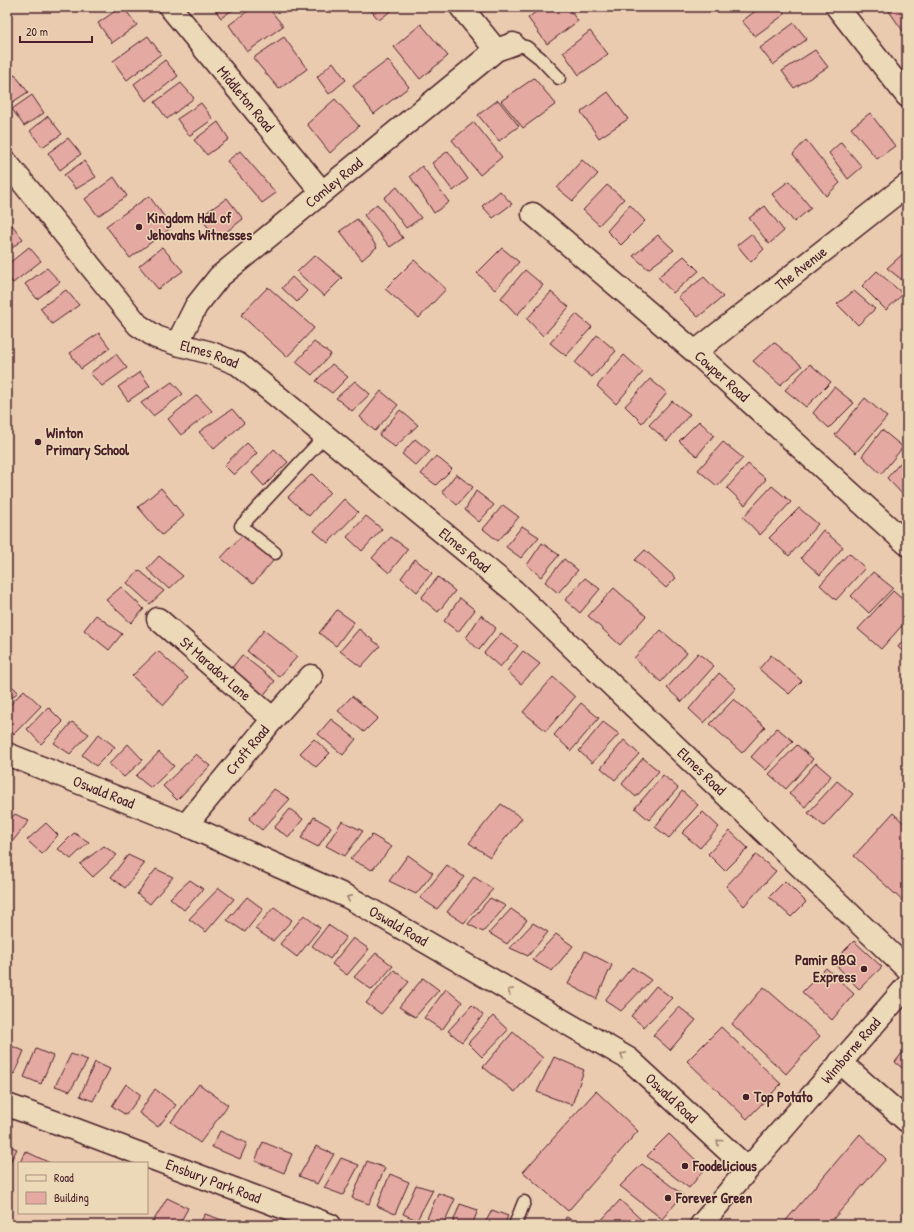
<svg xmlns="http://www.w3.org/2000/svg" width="914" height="1232" viewBox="0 0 914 1232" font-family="'Patrick Hand',sans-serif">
	<rect width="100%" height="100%" fill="#eacbb0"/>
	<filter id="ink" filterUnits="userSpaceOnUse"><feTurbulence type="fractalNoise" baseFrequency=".025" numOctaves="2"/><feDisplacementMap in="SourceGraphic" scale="8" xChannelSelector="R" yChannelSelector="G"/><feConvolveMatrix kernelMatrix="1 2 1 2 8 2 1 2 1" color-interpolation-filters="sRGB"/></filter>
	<g filter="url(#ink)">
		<path fill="#e4a9a1" stroke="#4a1f2b" d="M121 7H123L137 25 112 43 98 23Z
			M213 7H237L221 18Z
			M253 7H268L283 26 247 52 229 25Z
			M368 7H396L379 20Z
			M542 7H567L578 21 547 44 528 18Z
			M761 7H780L785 14 755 36 742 21Z
			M886 7H907V29L903 31Z
			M794 23 807 39 773 65 760 48Z
			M421 24 448 56 420 79 394 47Z
			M590 31 608 54 579 75 563 52Z
			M148 36 161 54 127 80 113 61Z
			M284 37 307 69 279 89 253 58Z
			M815 50 828 67 794 88 782 71Z
			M165 60 178 76 146 101 134 84Z
			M388 60 409 87 374 114 353 86Z
			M333 62 346 80 329 94 317 77Z
			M15 75 28 92 8 105 7 80Z
			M534 78 556 104 523 128 501 101Z
			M181 83 194 98 167 119 155 102Z
			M608 92 628 119 599 138 581 112Z
			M32 95 44 113 24 126 12 109Z
			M335 99 359 126 330 153 307 124Z
			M498 100 519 126 499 141 478 115Z
			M201 103 213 119 189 136 177 119Z
			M870 113 895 146 877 159 851 128Z
			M48 116 62 134 42 147 30 131Z
			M218 122 229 139 207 155 194 140Z
			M474 122 502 157 480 175 452 140Z
			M68 138 81 154 60 170 48 153Z
			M806 140 840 183 826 196 793 154Z
			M841 142 862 167 848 179 829 153Z
			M240 151 276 193 262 203 227 161Z
			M448 151 468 179 453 191 432 163Z
			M582 160 598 174 573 201 557 188Z
			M84 161 96 177 76 189 64 175Z
			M422 166 449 202 434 213 410 176Z
			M114 177 127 196 98 216 85 199Z
			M789 181 811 208 794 222 772 194Z
			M607 185 624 199 599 225 583 210Z
			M397 187 421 218 406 228 384 198Z
			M500 191 512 204 493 218 482 206Z
			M149 196 172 227 130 258 106 226Z
			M227 198 243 219 217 239 200 217Z
			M377 204 403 238 390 247 364 215Z
			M630 205 645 221 621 245 607 231Z
			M765 206 784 231 769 244 749 218Z
			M357 219 377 247 362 260 340 231Z
			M12 225 23 239 7 252V230Z
			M751 234 764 249 751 262 737 245Z
			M658 235 674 250 648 269 633 256Z
			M29 247 41 261 13 283 7 276V265Z
			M162 247 183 271 158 289 139 266Z
			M502 248 519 262 495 290 477 273Z
			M905 252 907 253V284L887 268Z
			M315 255 342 278 324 296 297 272Z
			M684 256 699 271 673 293 658 277Z
			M414 260 446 289 419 318 385 289Z
			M47 268 60 282 37 299 25 284Z
			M525 270 543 285 517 315 501 298Z
			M877 271 903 294 886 310 862 286Z
			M292 277 307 291 297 302 282 288Z
			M704 277 723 297 698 317 678 297Z
			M268 287 314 328 287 357 241 315Z
			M66 290 79 305 52 324 40 308Z
			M854 291 875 309 858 325 837 304Z
			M551 292 569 307 543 336 527 319Z
			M576 314 592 327 566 356 550 343Z
			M99 333 110 348 81 369 70 353Z
			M597 335 616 351 592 377 575 363Z
			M314 342 331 354 312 375 296 362Z
			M774 342 802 366 780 385 753 361Z
			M116 354 127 368 102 386 90 373Z
			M624 355 643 372 616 404 597 386Z
			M332 364 348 377 332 393 316 381Z
			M810 364 831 382 806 407 785 390Z
			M140 372 150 386 128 401 118 387Z
			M650 379 667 393 642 423 625 406Z
			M355 381 370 394 352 411 336 398Z
			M172 382 183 394 153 416 141 403Z
			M834 387 854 403 829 428 813 413Z
			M381 391 398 405 375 431 360 417Z
			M197 395 212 411 181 435 168 419Z
			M865 398 887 417 856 453 835 435Z
			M672 401 690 414 667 441 649 425Z
			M232 409 244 423 214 449 199 432Z
			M400 410 418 425 395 447 379 435Z
			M699 421 714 435 697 456 679 441Z
			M882 430 903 447 881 474 862 456Z
			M415 439 430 451 416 466 402 454Z
			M723 442 743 458 717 486 698 470Z
			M247 443 257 453 234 475 224 465Z
			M274 449 288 462 264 486 252 473Z
			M907 455V496L906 498 887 478Z
			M436 456 452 469 436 485 421 474Z
			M748 464 766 479 745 505 727 488Z
			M312 474 330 492 309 516 288 497Z
			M456 474 473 487 457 505 442 492Z
			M772 486 791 502 760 535 743 517Z
			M161 488 184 516 162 535 138 507Z
			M476 491 494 505 479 522 465 510Z
			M344 499 358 512 328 543 314 531Z
			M503 505 519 517 498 541 483 529Z
			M799 508 818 524 789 556 769 538Z
			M366 516 382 529 362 551 347 537Z
			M522 526 539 537 521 558 506 547Z
			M823 530 843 547 820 575 801 558Z
			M243 534 273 561 253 584 221 558Z
			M391 537 408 549 389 573 372 558Z
			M542 543 559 555 541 577 527 565Z
			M645 550 676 578 666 588 635 560Z
			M849 553 865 568 836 600 820 585Z
			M159 556 183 576 169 589 147 569Z
			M415 559 432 573 417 592 401 578Z
			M564 559 578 570 558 593 545 582Z
			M139 570 164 591 150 604 127 583Z
			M873 572 893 588 869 613 851 596Z
			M438 577 455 591 438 612 421 598Z
			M585 578 600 589 580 613 565 600Z
			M121 587 144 609 131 623 106 600Z
			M614 588 646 616 620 645 588 616Z
			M893 591 907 603V620L881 649 858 629Z
			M460 598 475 610 458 632 444 621Z
			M337 610 354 622 336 646 319 633Z
			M96 615 122 634 109 650 84 630Z
			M481 615 496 628 479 650 466 638Z
			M359 629 380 646 361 667 340 651Z
			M264 630 297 657 279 677 247 651Z
			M661 630 687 653 661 682 634 658Z
			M501 633 518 646 500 667 484 653Z
			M907 635V655L898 647Z
			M158 651 188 678 164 705 132 676Z
			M523 651 540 664 521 684 507 671Z
			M698 653 714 666 682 702 667 688Z
			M242 655 275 681 262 697 231 669Z
			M771 655 802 681 789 694 759 669Z
			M719 673 736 688 704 723 689 709Z
			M553 677 575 697 546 731 523 712Z
			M7 681 18 692 7 702Z
			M24 690 41 706 14 734 7 728V708Z
			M352 696 378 718 364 732 338 711Z
			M734 699 765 727 742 753 710 724Z
			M581 703 599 718 571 751 554 735Z
			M48 707 63 722 41 744 27 729Z
			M331 719 356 739 343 755 318 734Z
			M72 722 89 734 70 754 54 743Z
			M603 722 619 734 592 763 579 751Z
			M777 728 793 741 766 770 751 757Z
			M99 734 115 747 96 766 82 755Z
			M314 739 330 753 316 767 300 753Z
			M624 740 639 754 615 780 601 768Z
			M128 744 143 760 124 777 109 764Z
			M797 745 813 759 786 789 769 774Z
			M159 752 174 766 151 788 136 776Z
			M196 754 210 766 177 800 163 786Z
			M643 758 659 771 636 797 622 784Z
			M816 763 831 776 805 807 789 794Z
			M663 775 678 788 649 820 635 808Z
			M837 781 853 794 824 826 808 813Z
			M274 789 290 799 262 830 249 819Z
			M682 791 698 805 669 838 655 827Z
			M501 804 522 818 490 857 469 843Z
			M290 809 303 819 289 837 274 828Z
			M703 812 719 827 700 848 682 833Z
			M893 813 907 826V905L854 856Z
			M15 814 29 821 12 842 7 838V823Z
			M314 817 331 827 318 847 301 838Z
			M342 821 363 831 345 856 326 846Z
			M46 823 58 835 42 854 27 840Z
			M730 831 748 848 725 871 708 854Z
			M74 833 89 842 71 859 58 849Z
			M372 835 392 847 372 870 350 859Z
			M104 846 117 855 93 877 80 864Z
			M128 855 145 863 125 888 111 877Z
			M408 855 433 873 416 894 389 881Z
			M756 855 776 871 744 906 726 886Z
			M447 865 464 877 437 909 420 898Z
			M156 869 173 877 150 904 137 894Z
			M474 877 493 889 464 923 447 912Z
			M190 880 203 889 184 910 170 898Z
			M785 881 806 902 791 917 769 897Z
			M219 888 234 899 206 932 189 919Z
			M247 897 263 909 245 932 227 920Z
			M490 898 506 906 483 932 468 924Z
			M274 907 292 920 273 941 255 929Z
			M511 909 527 920 507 944 489 933Z
			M304 915 320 928 297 957 280 944Z
			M533 923 548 932 528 956 510 948Z
			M328 925 346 937 330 959 312 946Z
			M556 934 573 946 552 971 532 960Z
			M353 938 369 949 347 975 332 964Z
			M854 941 882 967 859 989 833 962Z
			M585 951 612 965 596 999 568 984Z
			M376 953 393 966 372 990 354 977Z
			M632 967 651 980 621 1011 605 1000Z
			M826 968 854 994 832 1020 802 992Z
			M394 970 409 982 381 1014 366 1003Z
			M423 978 439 990 415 1017 399 1007Z
			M656 986 672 998 644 1027 631 1016Z
			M764 987 820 1036 786 1074 732 1024Z
			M446 989 462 1002 442 1030 424 1018Z
			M472 1005 483 1015 462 1042 448 1031Z
			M679 1007 696 1020 670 1050 653 1035Z
			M493 1016 508 1030 482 1057 468 1043Z
			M721 1027 781 1084 747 1119 687 1061Z
			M513 1032 543 1058 515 1092 483 1067Z
			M7 1044 24 1051 14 1074 7 1071Z
			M907 1047V1072L895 1062Z
			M36 1049 53 1056 41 1084 24 1077Z
			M71 1054 88 1060 70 1091 55 1086Z
			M554 1057 584 1070 572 1105 537 1092Z
			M95 1062 110 1069 93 1101 80 1096Z
			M126 1084 141 1095 126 1115 112 1106Z
			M199 1084 228 1105 200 1143 171 1122Z
			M155 1089 176 1105 158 1127 139 1113Z
			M596 1091 638 1131 568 1211 523 1172Z
			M220 1131 247 1143 240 1159 212 1147Z
			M669 1134 705 1169 689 1188 647 1156Z
			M860 1134 886 1159 828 1225H782Z
			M263 1142 292 1154 284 1173 255 1161Z
			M7 1145 17 1149 7 1168Z
			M316 1146 334 1154 317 1184 299 1176Z
			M25 1151 50 1163H20Z
			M341 1158 359 1165 343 1195 324 1188Z
			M367 1161 385 1168 369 1204 352 1198Z
			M642 1164 683 1195 662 1219 620 1186Z
			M390 1174 409 1182 395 1214 377 1206Z
			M416 1185 433 1190 417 1220 403 1214Z
			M438 1193 455 1199 443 1225H430L425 1223Z
			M167 1198 188 1208 179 1225H151Z
			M620 1200 647 1225H597Z
			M460 1204 478 1210 472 1225H452Z
			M492 1210 508 1216 504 1225H484Z
			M907 1213V1225H898L897 1224Z
			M205 1214 225 1221 224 1225H199Z
			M566 1217 580 1223 579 1225H564Z"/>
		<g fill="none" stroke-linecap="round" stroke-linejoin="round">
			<defs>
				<path id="service" d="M513 44 526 47 540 58 559 78
					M275 553 241 526 325 436
					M515 1225 524 1202"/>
				<g id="minor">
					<path id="s1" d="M170 7 322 192"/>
					<path d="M461 7 496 50"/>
					<path d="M837 7 907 96"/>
					<path id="s2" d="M7 163 138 325 156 337 177 344 211 353 238 364 514 591 907 969"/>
					<path id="s3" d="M533 214 695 352 907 544"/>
					<path id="s4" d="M177 344 196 306 219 277 496 50 513 44"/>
					<path id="s5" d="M695 352 907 185"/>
					<path id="s6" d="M158 619 273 719"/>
					<path id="s7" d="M7 754 186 825 348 897 629 1059 748 1169"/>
					<path id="s8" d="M186 825 273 719 311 676"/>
					<path d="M840 1062 907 1121"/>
				</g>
				<g id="tertiary">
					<path id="s9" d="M7 1105 66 1126 330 1225"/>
					<path id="s10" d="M701 1225 748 1169 907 986"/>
				</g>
			</defs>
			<use href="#service" stroke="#4a1f2b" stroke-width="15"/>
			<use href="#minor" stroke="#4a1f2b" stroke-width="25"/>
			<use href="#tertiary" stroke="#4a1f2b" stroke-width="25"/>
			<use href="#service" stroke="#ecd9b7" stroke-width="12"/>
			<use href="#minor" stroke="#ecd9b7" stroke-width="22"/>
			<use href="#tertiary" stroke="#ecd9b7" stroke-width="22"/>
		</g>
		<defs><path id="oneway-chevron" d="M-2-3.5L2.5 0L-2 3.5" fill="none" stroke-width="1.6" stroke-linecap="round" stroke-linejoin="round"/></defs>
		<g stroke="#9b7c71">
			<use href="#oneway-chevron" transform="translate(349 898) rotate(-153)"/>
			<use href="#oneway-chevron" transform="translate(510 991) rotate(-150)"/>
			<use href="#oneway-chevron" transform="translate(623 1055) rotate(-150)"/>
			<use href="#oneway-chevron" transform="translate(719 1142) rotate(-137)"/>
		</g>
	</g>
	<g fill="#4a1f2b" stroke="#ecd9b7" stroke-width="1.5">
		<circle cx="139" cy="227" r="4"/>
		<circle cx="38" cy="442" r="4"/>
		<circle cx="864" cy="969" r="4"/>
		<circle cx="746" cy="1097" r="4"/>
		<circle cx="685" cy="1166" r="4"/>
		<circle cx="668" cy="1198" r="4"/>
	</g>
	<g text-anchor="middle" stroke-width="3" stroke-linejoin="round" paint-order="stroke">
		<g font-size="15" fill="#4a1f2b" stroke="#ecd9b7">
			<text dy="5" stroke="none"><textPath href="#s1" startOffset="119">Middleton Road</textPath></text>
			<text dy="5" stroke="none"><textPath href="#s4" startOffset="228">Comley Road</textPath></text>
			<text dy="5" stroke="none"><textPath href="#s5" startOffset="135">The Avenue</textPath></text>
			<text dy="5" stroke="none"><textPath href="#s2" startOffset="286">Elmes Road</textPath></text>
			<text dy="5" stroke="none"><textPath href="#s3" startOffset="249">Cowper Road</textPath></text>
			<text dy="5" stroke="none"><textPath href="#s2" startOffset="610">Elmes Road</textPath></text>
			<text dy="5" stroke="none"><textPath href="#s6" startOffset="76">St Maradox Lane</textPath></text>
			<text dy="5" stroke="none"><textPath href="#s8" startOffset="97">Croft Road</textPath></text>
			<text dy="5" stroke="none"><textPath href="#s2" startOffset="934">Elmes Road</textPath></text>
			<text dy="5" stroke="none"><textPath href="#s7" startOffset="104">Oswald Road</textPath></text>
			<text dy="5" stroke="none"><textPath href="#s7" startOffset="428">Oswald Road</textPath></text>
			<text dy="5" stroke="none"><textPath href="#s10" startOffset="230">Wimborne Road</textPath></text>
			<text dy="5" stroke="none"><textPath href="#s7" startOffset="752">Oswald Road</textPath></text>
			<text dy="5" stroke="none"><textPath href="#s9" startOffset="220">Ensbury Park Road</textPath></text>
		</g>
		<g font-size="15" font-weight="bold" fill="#4a1f2b" stroke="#ecd9b7" text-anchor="start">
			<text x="147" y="223">Kingdom Hall of<tspan x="147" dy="17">Jehovahs Witnesses</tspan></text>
			<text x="46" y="438">Winton<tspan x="46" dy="17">Primary School</tspan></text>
			<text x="856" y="965" text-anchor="end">Pamir BBQ<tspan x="856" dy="17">Express</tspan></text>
			<text x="754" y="1102">Top Potato</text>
			<text x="693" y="1171">Foodelicious</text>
			<text x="676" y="1203">Forever Green</text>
		</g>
	</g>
	<rect width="914" height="1232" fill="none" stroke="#ecd9b7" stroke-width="24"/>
	<rect x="12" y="12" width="890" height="1208" fill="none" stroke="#4a1f2b" stroke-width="1.5" filter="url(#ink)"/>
	<rect x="18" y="1162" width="130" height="52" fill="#ecd9b7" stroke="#ab8f7f"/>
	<rect x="26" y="1175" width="20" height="6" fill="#ecd9b7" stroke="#ab8f7f"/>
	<text x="54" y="1182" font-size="12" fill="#4a1f2b">Road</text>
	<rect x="26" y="1192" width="20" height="12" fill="#e4a9a1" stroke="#ab8f7f"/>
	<text x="54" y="1202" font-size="12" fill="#4a1f2b">Building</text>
	<path d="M20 36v6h72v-6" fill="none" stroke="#4a1f2b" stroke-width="2"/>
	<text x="26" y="36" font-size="12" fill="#4a1f2b" stroke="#ecd9b7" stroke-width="3" paint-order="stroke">20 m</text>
</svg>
